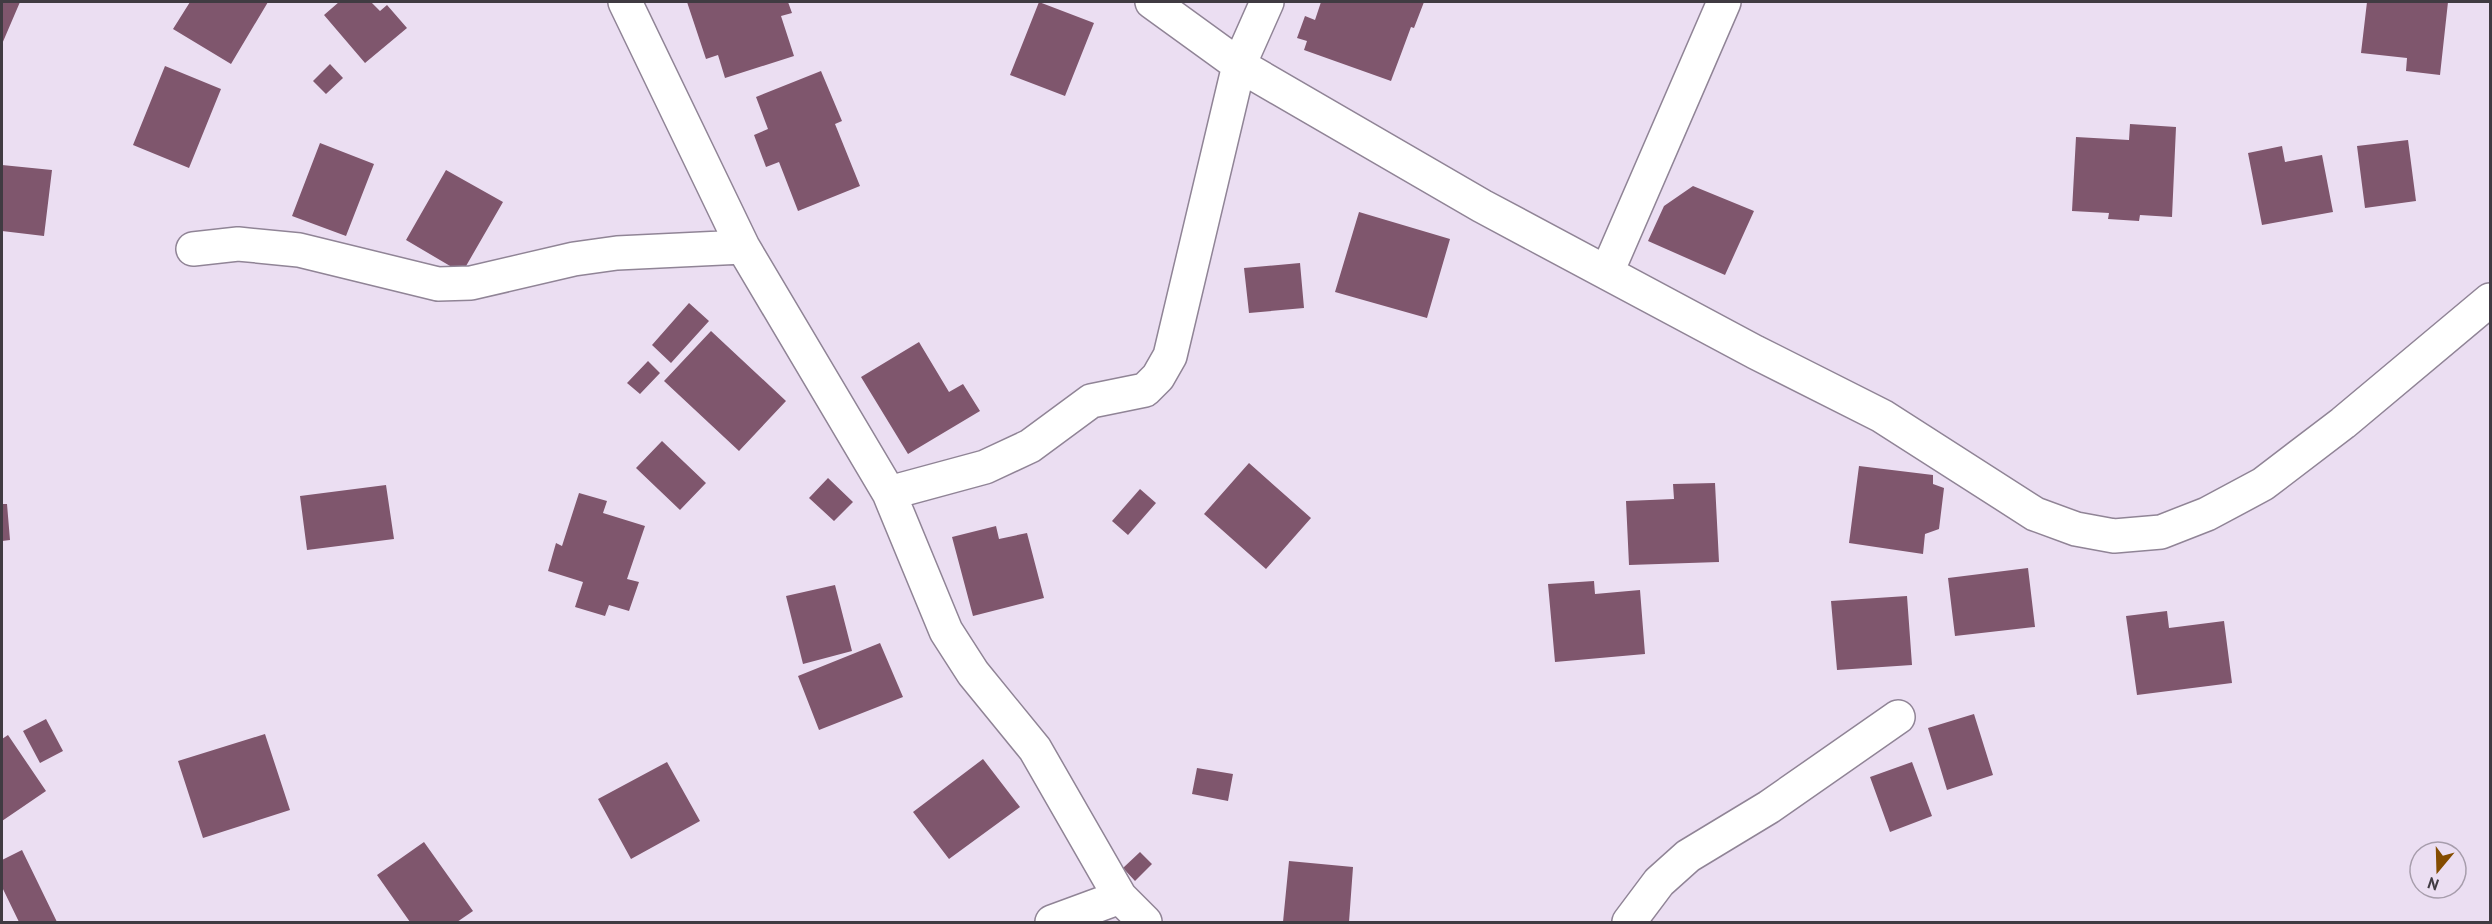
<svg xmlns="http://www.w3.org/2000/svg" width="2492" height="924" viewBox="0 0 2492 924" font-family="'PT Sans',sans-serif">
	<rect width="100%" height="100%" fill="#ebdef2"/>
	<path fill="#7f566d" d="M2 2H20L2 44Z
		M190 2H268L231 64 173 29Z
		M339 2H371L380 11 387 5 407 28 365 63 324 15Z
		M687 2H788L792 13 781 16 794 56 725 78 718 55 706 59Z
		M1039 2 1094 23 1065 96 1010 75Z
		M1321 2H1424L1414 28 1411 27 1391 81 1304 50 1307 41 1297 38 1305 16 1315 20Z
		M2367 2H2448L2440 75 2406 71 2407 58 2361 53Z
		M330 64 343 78 326 94 313 81Z
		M165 66 221 89 189 168 133 145Z
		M821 71 842 121 835 124 860 186 798 211 779 162 766 167 754 135 768 129 756 97Z
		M2130 124 2176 127 2172 217 2140 215 2139 221 2108 219 2109 213 2072 211 2076 137 2129 140Z
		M2408 140 2416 201 2365 208 2357 146Z
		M320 143 374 164 346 236 292 216Z
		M2282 146 2285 162 2322 155 2333 212 2262 225 2248 153Z
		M2 165 52 170 44 236 2 231Z
		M446 170 503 202 462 273 406 240Z
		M1693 186 1754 211 1725 275 1648 241 1664 206Z
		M1359 212 1450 239 1427 318 1335 292Z
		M1300 263 1304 308 1249 313 1244 268Z
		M689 303 709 321 671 363 652 345Z
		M711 331 786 401 739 451 664 381Z
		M919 342 949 392 963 384 980 411 908 454 861 377Z
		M648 361 660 373 640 394 627 383Z
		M662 441 706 483 680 510 636 468Z
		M1249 463 1311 518 1266 569 1204 514Z
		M1859 466 1933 475V484L1944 488 1939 529 1925 534 1923 554 1849 543Z
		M828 478 853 502 834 521 809 498Z
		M1715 483 1719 562 1629 565 1626 501 1674 499 1673 484Z
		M386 485 394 539 307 550 300 496Z
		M1140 489 1156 503 1128 535 1112 521Z
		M579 493 607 501 603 513 645 526 627 579 639 582 629 611 609 605 605 616 575 607 583 582 548 571 556 543 562 546Z
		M2 504H7L10 540 2 541Z
		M996 526 999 539 1027 533 1044 598 973 616 952 537Z
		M2028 568 2035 627 1955 636 1948 578Z
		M1594 581 1595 594 1640 590 1645 654 1555 662 1548 584Z
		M835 585 852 651 803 664 786 596Z
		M1907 596 1912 665 1837 670 1831 601Z
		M2167 611 2169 628 2224 621 2232 683 2137 695 2126 616Z
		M880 643 903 697 819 730 798 676Z
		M1974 714 1993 775 1947 790 1928 728Z
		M46 719 63 751 40 763 23 731Z
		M265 734 290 810 203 838 178 761Z
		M8 735 46 791 2 821V739Z
		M983 759 1020 807 949 859 913 812Z
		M667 762 700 821 631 859 598 799Z
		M1912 762 1932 816 1890 832 1870 777Z
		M1197 768 1233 774 1228 801 1192 794Z
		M424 842 473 911 457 922H410L377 875Z
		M22 850 57 922H19L2 887V860Z
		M1140 852 1152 864 1135 881 1123 868Z
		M1289 861 1353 867 1349 922H1283Z"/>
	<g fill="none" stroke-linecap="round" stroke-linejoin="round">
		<defs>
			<path id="street" d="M625 2 743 247 889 493 946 631 973 673 1035 749 1120 897 1145 922
				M1152 2 1239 65 1482 206 1755 352 1882 416 2035 514 2076 529 2114 536 2161 532 2207 514 2263 484 2343 423 2490 300
				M193 249 238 244 299 250 438 284 471 283 574 259 617 253 743 247
				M1607 272 1724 2
				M889 493 985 467 1030 446 1091 401 1145 390 1158 377 1170 356 1239 65 1267 2
				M1052 922 1120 897
				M1629 922 1659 882 1688 856 1769 807 1898 717"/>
		</defs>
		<use href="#street" stroke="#908496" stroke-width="36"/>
		<use href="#street" stroke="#fff" stroke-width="33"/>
	</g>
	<rect width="2492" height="924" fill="none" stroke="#403b42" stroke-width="6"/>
	<g transform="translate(2438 870) rotate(199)"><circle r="28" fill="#ebdef2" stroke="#a79dac" stroke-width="1.5"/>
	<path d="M0-4.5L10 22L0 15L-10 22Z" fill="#844c00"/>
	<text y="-9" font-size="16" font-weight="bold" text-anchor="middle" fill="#403b42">N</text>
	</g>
</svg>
